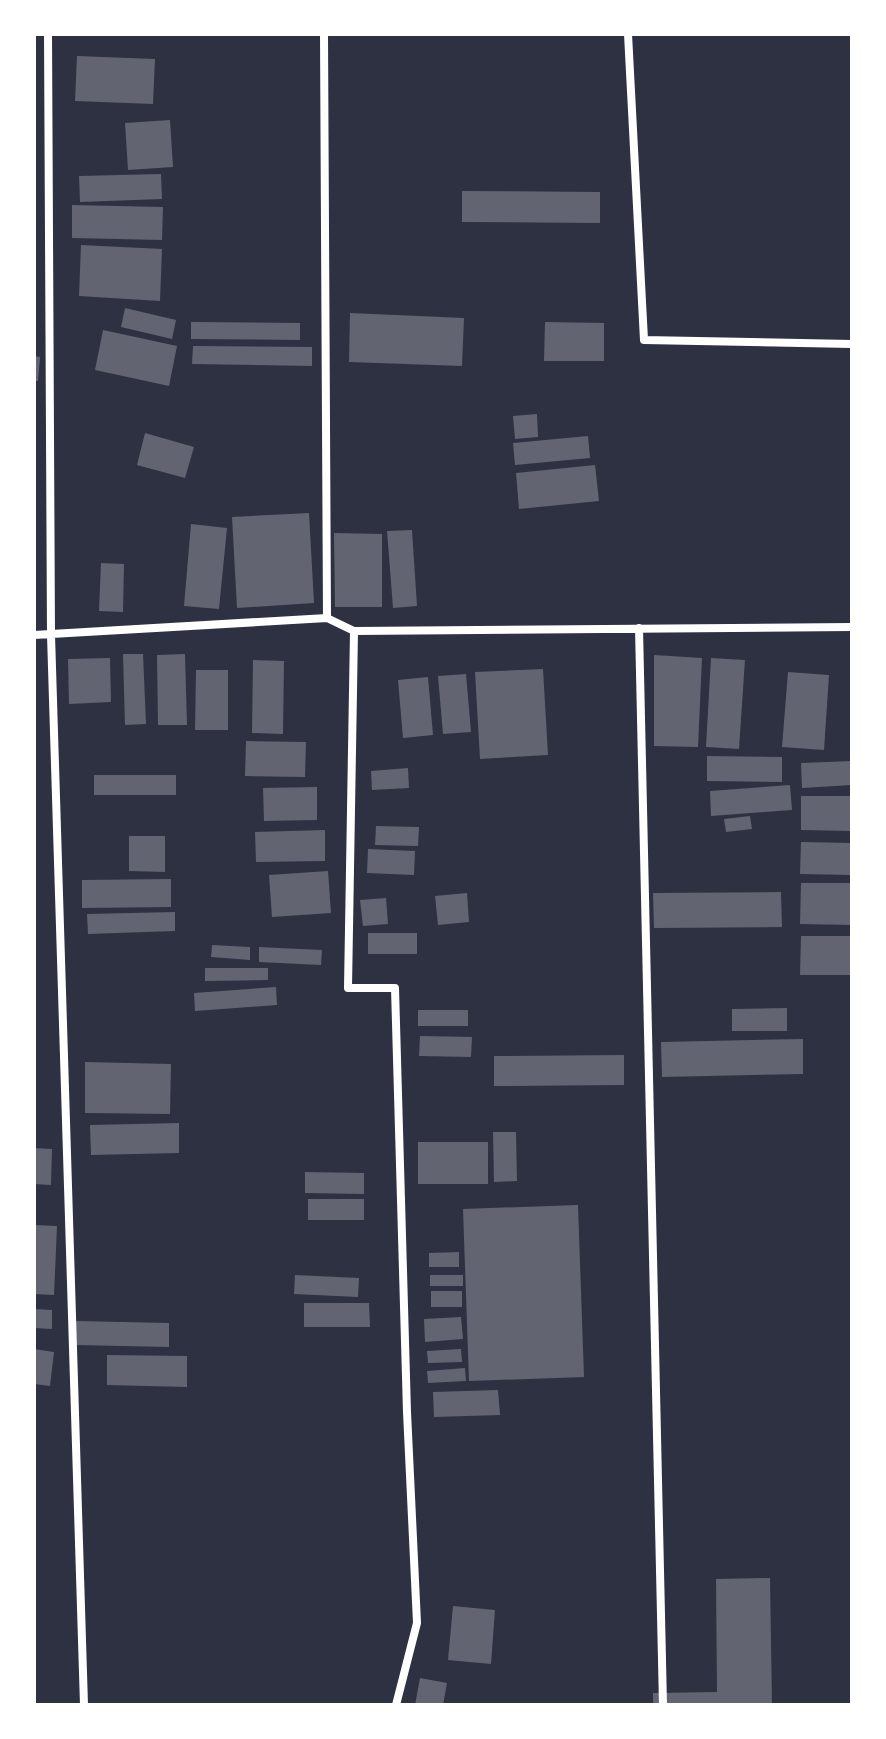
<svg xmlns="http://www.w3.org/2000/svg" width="886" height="1739" viewBox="0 0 886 1739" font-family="Inter,sans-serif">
	<rect width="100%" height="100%" fill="#2d3142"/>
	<path fill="#626471" d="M77 56 155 59 153 104 75 101Z
		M170 120 173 167 128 170 125 123Z
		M161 174 162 199 80 202 79 176Z
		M462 191 600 192V223L462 222Z
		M72 205 163 207 162 240 72 238Z
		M81 245 162 249 160 301 79 296Z
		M125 308 176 320 172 339 121 327Z
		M350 313 464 318 462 366 349 362Z
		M191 322 300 323V340L191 339Z
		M545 322 604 323V361H544Z
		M103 330 177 346 169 386 95 370Z
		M193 346 312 347V366L192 364Z
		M34 356 40 357 38 381H34Z
		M537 414 538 437 515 439 513 416Z
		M145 433 194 447 185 478 137 465Z
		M588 436 590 458 515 465 513 443Z
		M595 465 599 501 519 509 516 473Z
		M309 513 314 603 237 608 232 517Z
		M191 524 227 528 219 609 184 606Z
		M412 530 417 606 393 608 387 531Z
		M334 533 382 534V607H335Z
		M101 563 124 564 123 612 99 611Z
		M123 654H143L146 724 125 725Z
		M185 654 187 725H158L157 655Z
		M654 655 702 658 698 747 654 746Z
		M110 658 111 702 69 704 68 659Z
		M711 658 745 660 739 749 706 747Z
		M253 660 284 661 283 734 252 733Z
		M543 669 548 755 480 759 475 672Z
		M196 670H228V730H195Z
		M788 672 829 675 824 750 782 747Z
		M466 674 471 732 443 734 438 676Z
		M428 677 433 735 403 738 398 680Z
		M246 741 306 742 305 777 245 776Z
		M707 756 782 757V782L707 781Z
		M852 761V785L802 788 801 763Z
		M408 768 409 788 372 790 371 771Z
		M94 775H176V795H94Z
		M790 785 792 810 711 816 710 791Z
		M317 787V820L264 821 263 788Z
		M801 796H852V831L801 830Z
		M750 816 752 829 726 832 724 819Z
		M376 826 419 827 418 846 375 845Z
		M325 830V861L256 862 255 832Z
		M129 836H165V872L129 871Z
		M801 842 852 843V875L800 874Z
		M368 849 415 851 414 875 367 873Z
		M328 871 331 913 272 917 269 875Z
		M171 879V907L82 908V880Z
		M801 883H852V925L800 924Z
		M781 892 782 927 654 928 653 893Z
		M467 893 469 922 438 925 435 896Z
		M386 898 388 924 363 926 360 900Z
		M175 912V931L88 934 87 914Z
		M368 933H417V954H368Z
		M801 936H852V975H800Z
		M212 945 250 947V960L211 957Z
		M259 947 322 950 321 965 259 962Z
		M205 968H268V980L205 981Z
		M276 987 277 1005 195 1011 194 993Z
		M787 1008V1031H732V1009Z
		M418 1010H468V1026H418Z
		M420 1036 472 1037 471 1057 419 1056Z
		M803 1039V1074L662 1077 661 1042Z
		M624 1055V1085L494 1086V1056Z
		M85 1062 171 1064 170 1114 85 1113Z
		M179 1123V1153L91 1155 90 1125Z
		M493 1132H516L517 1181 494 1182Z
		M418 1142H488V1184H418Z
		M34 1148 52 1149 51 1185 34 1184Z
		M305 1172 364 1173V1194L305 1193Z
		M308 1199H364V1220H308Z
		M578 1205 584 1377 469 1381 463 1209Z
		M34 1225 57 1226 54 1295 34 1294Z
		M459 1252V1267H429V1253Z
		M295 1275 359 1278 358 1297 294 1294Z
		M430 1275H463V1286H430Z
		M431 1291H462V1307H431Z
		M304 1303H369L370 1327H304Z
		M34 1309 52 1310V1329L34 1328Z
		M461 1317 463 1339 425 1342 424 1319Z
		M76 1321 169 1323V1347L75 1345Z
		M34 1349 54 1352 50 1386 34 1384Z
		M461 1349 462 1362 428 1363 427 1351Z
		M107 1355 187 1356V1387L107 1385Z
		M465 1368 466 1381 428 1383 427 1371Z
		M498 1390 500 1415 434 1417 433 1392Z
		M770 1578 772 1705H653V1693L717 1692 716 1579Z
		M453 1606 495 1610 491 1664 448 1660Z
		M420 1678 447 1683 443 1705H415Z"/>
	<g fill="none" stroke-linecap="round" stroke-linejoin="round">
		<path stroke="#fff" stroke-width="8" d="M48 34 51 635 84 1705
			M324 34 327 618
			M628 34 644 340 852 344
			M639 628 663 1705
			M34 635 327 618 354 631
			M396 1705 417 1623 407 1412 395 988H348L354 631 852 627"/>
	</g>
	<rect width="886" height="1739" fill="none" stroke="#ffffff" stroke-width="72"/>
</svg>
